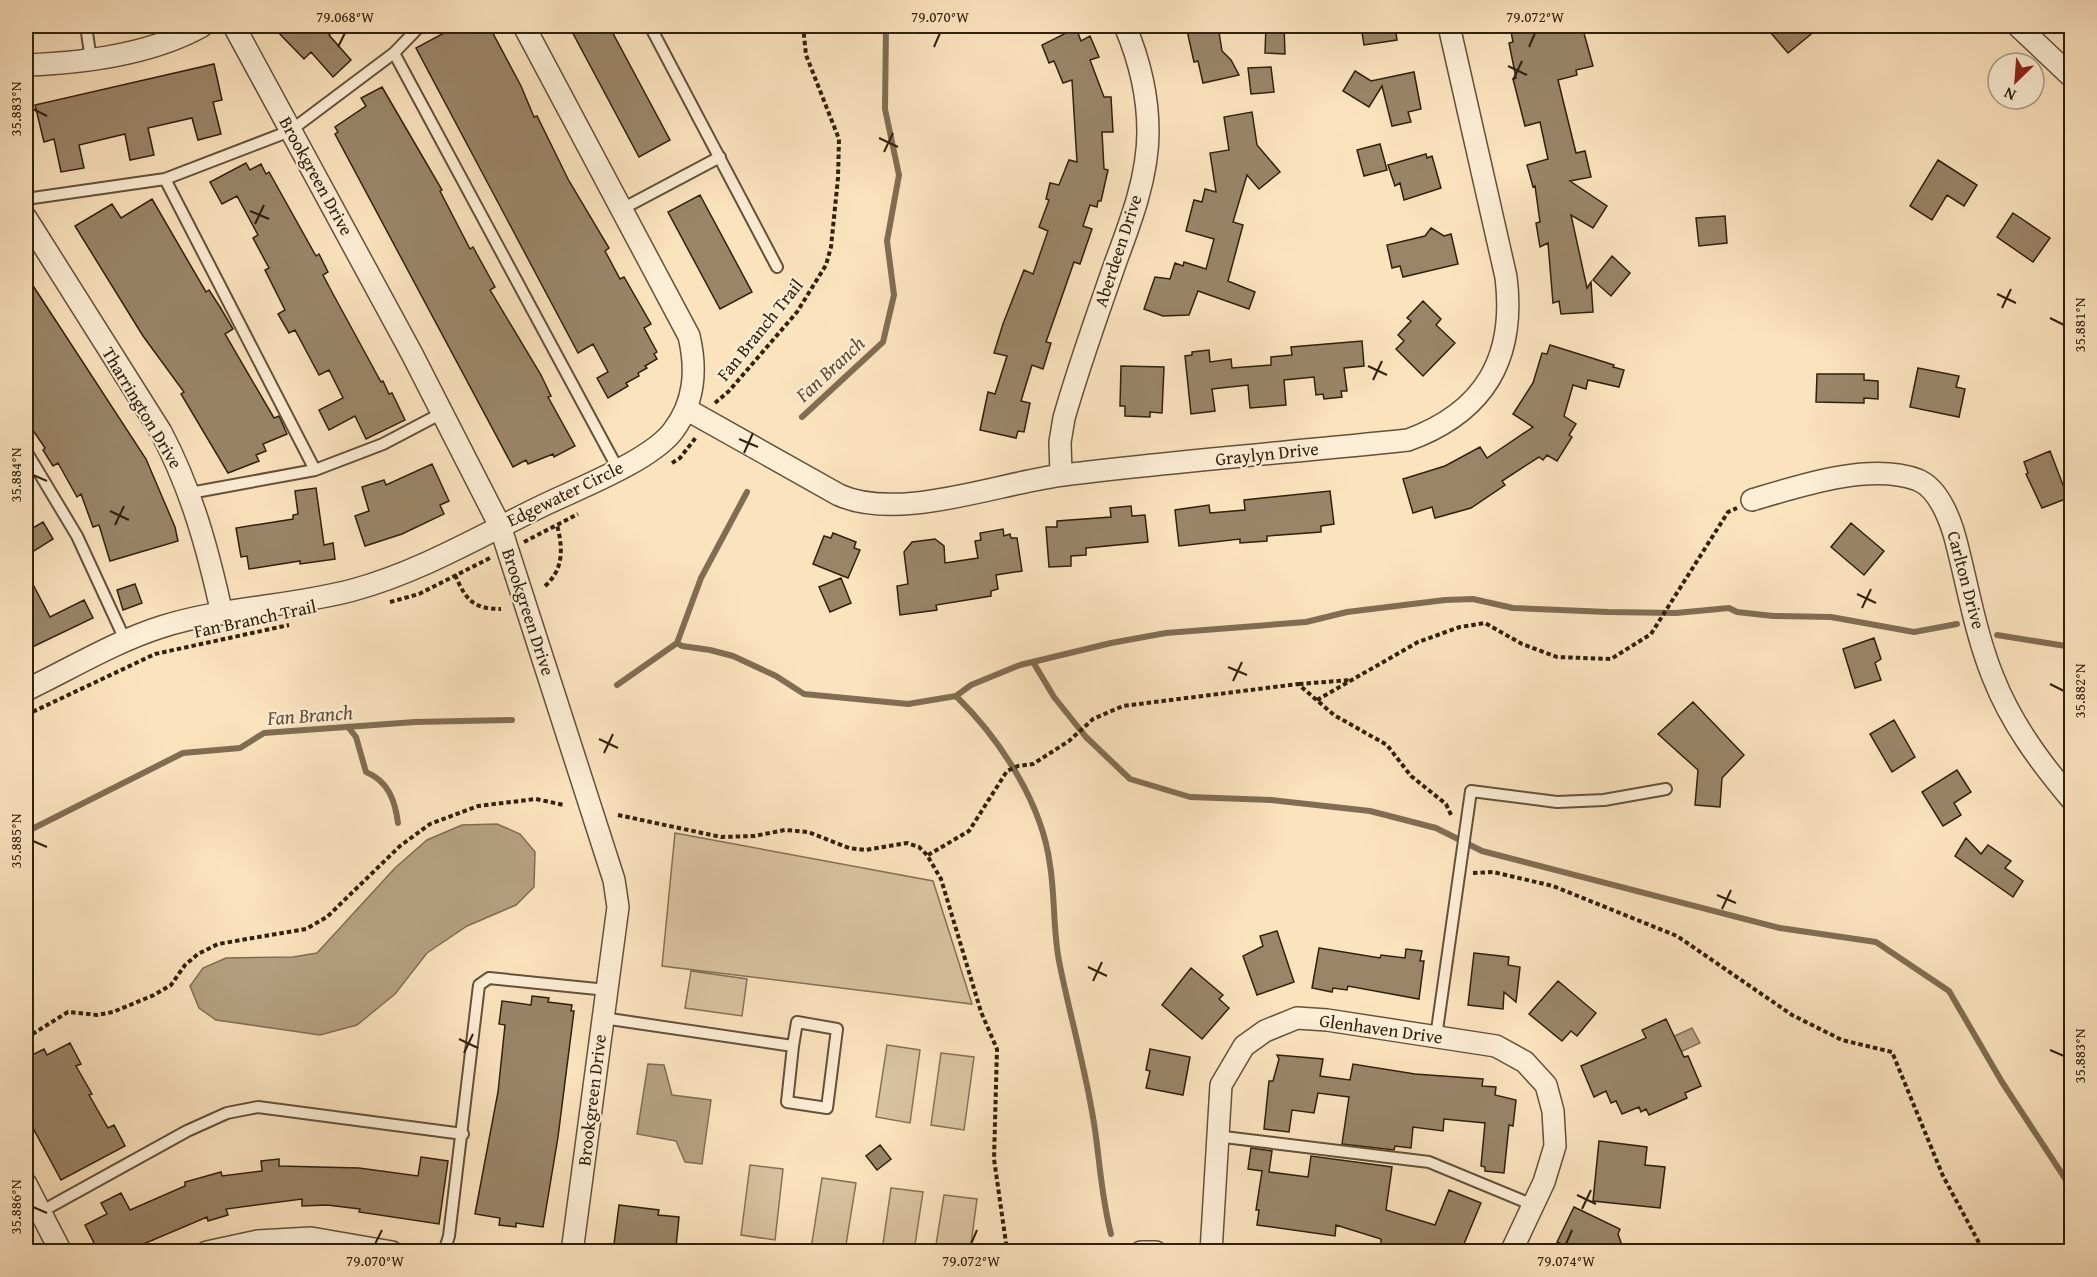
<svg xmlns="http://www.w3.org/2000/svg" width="2097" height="1277" viewBox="0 0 2097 1277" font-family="'Gentium Book Plus',serif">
	<rect width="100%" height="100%" fill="#fbe3be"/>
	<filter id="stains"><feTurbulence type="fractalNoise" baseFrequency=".00333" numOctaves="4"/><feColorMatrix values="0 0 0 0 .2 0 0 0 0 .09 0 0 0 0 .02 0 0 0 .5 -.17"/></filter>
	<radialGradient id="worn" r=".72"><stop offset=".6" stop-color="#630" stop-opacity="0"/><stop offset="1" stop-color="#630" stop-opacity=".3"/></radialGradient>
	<path fill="#d9c2a0" stroke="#857156" stroke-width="1.5" d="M675 833 933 881 972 1004 662 966Z
		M691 971 747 979 742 1016 685 1008Z
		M887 1045 920 1050 910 1123 876 1117Z
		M941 1053 974 1057 964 1130 931 1125Z
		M750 1165 783 1169 775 1240 741 1235Z
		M822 1178 856 1183 845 1251 811 1249Z
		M891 1188 923 1192 914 1251H882Z
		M944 1195 977 1199 970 1251H935Z"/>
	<path fill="#b6a182" stroke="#816d53" stroke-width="1.5" d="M497 824 520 834 535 852 534 887 516 905 467 926 427 953 395 994 357 1025 320 1035 216 1020 199 1008 190 986 203 968 226 958 293 957 317 953 395 868 427 840 462 825Z
		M1692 1028 1700 1043 1665 1059 1657 1044Z
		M648 1064 664 1065 672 1095 711 1100 702 1164 685 1162 676 1141 637 1134Z"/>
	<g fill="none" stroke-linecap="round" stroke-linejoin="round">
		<path stroke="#816d53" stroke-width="6" d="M802 417 883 342 894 295 887 241 899 175 885 109 886 26
			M1997 635 2072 647
			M677 643 682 646 710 650 733 656 776 676 804 694 908 704 956 696 971 685 1020 665 1111 643 1166 633 1306 622 1347 612 1445 600 1473 599 1513 608 1608 612 1676 613 1729 608 1737 612 1773 616 1831 617 1914 632 1957 624
			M1033 662 1054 697 1086 737 1130 779 1190 797 1271 800 1370 811 1436 828 1482 851 1780 928 1876 942 1949 991 2002 1082 2072 1189
			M617 685 677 643 701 578 747 492
			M956 696C1000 739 1042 803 1050 865 1055 896 1053 929 1059 961 1070 1017 1087 1073 1095 1130 1100 1165 1102 1200 1111 1234
			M348 727 356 737 366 772C388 781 395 800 398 823
			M26 832 183 753 240 748 264 733 415 722 512 720"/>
	</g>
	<path fill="#9a8569" stroke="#31200d" stroke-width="1.5" d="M272 26H340L329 35 351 60 333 77 311 52 304 59Z
		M443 26H489L521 86 534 117 537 116 569 181 609 248 605 251 620 279 624 277 651 324 644 328 657 352 654 354 657 359 645 366 647 368 638 373 639 376 626 383 628 386 608 398 597 378 608 372 593 344 578 353 416 48 446 32Z
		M569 26H609L670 140 639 157Z
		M1186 26H1218L1222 51 1231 60 1239 75 1203 83 1198 61 1194 62Z
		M1266 26H1284L1285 54 1265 53Z
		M1361 26H1395L1397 40 1364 45Z
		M1510 26H1582L1593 66 1576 70 1577 75 1558 80 1576 153 1585 151 1591 177 1570 181 1607 206 1593 228 1571 215 1587 288 1591 282 1593 312 1561 314 1559 301 1553 303 1548 243 1540 247 1536 223 1540 222 1535 186 1533 187 1527 165 1548 159 1540 122 1525 126 1513 79 1516 78 1509 43 1513 42Z
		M1765 26H1821L1788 53Z
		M1076 28 1081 41 1090 36 1099 57 1090 60 1104 97H1111L1113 132H1102L1104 169 1108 170 1101 201H1098L1097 207 1090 205 1083 226 1092 229 1080 264 1074 262 1046 342 1051 343 1043 369 1032 365 1021 401 1030 403 1024 432 1018 431 1016 438 980 430 988 392 995 394 1007 356 994 353 1003 324 1024 270 1033 274 1048 231 1039 227 1049 200 1046 199 1050 183 1059 185 1069 160 1077 162 1072 80 1063 83 1054 61 1049 63 1042 45Z
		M214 64 222 100 213 102 221 134 198 140 192 118 148 128 154 155 130 160 125 134 79 145 84 168 61 172 54 139 44 142 35 105Z
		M1271 67 1274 92 1251 94 1248 68Z
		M1355 71 1371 81 1414 72 1421 109 1408 112 1411 122 1392 126 1382 86 1369 107 1343 91Z
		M382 87 442 190 440 191 470 249 473 247 495 287 490 290 541 375 551 396 548 397 575 446 554 457 553 454 528 464 526 460 513 467 335 134 338 132 335 127 366 106 361 98Z
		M1252 112 1257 145 1280 172 1259 189 1247 175 1233 222 1243 225 1228 281 1255 292 1249 309 1198 291 1189 315 1163 316 1144 309 1155 277 1170 279 1175 263 1183 266 1184 262 1206 269 1214 239 1186 231 1194 200 1202 202 1205 189 1216 192 1210 153 1229 150 1224 117Z
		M1380 144 1387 170 1364 176 1357 150Z
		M1426 154 1427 158 1432 156 1441 188 1404 200 1400 183 1395 186 1388 165Z
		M1938 160 1977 185 1964 206 1947 195 1932 220 1910 206Z
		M246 163 250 170 261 164 266 174 269 172 316 256 319 254 328 272 323 275 333 294 381 382 383 381 389 394 392 393 405 420 366 439 355 416 329 430 319 410 343 398 329 370 319 375 295 330 289 333 278 314 285 310 265 270 269 268 253 238 258 235 237 196 222 204 210 182Z
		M700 195 752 292 720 309 668 212Z
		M152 199 206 292 209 290 220 307 233 329 225 334 274 418 279 416 287 434 263 444 266 451 256 455 259 461 228 473 181 394 184 392 143 336 75 226 112 204 121 218Z
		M2013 213 2050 238 2033 262 1997 237Z
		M1725 216 1727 243 1699 246 1696 218Z
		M1431 228 1444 236 1451 234 1458 264 1403 277 1400 266 1392 268 1387 245 1425 236Z
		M1612 256 1630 273 1611 296 1593 280Z
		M26 275 146 459 175 527 178 541 110 561 99 525 93 527 81 494 77 497 58 463 53 466 43 450 45 448 26 420Z
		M1423 301 1441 319 1436 325 1455 343 1423 376 1396 349 1404 341 1398 335 1411 321 1407 318Z
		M1362 341 1364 366 1344 368 1347 391H1341L1342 397 1324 399 1323 394 1316 395 1314 377 1284 380 1286 405 1250 408 1248 385 1212 389 1215 411 1191 414 1185 356 1192 355V352L1209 350 1210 362 1231 359 1232 368 1271 365V357L1292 355 1291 347Z
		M1550 345 1614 365 1613 367 1624 370 1619 387 1588 380 1586 389 1573 385 1564 416 1576 424 1569 435 1572 437 1557 461 1547 455 1543 460 1539 457 1502 481 1505 485 1471 508 1435 518 1432 507 1413 513 1403 479 1445 466 1480 447 1487 458 1533 427 1513 414 1533 383 1542 353 1547 354Z
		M1121 366 1164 367 1162 413 1150 412V417L1125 416V406H1120Z
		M1918 368 1959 376 1956 387 1965 389 1959 417 1910 407Z
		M1817 374H1864V380L1878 381V399L1864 398V403L1816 402Z
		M2050 451 2068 498 2042 508 2026 474 2028 473 2024 462Z
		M432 464 449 501 440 505 444 514 402 534 365 546 355 516 369 511 362 487 384 480 386 485Z
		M316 488 324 545 333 543 335 559 300 564V561L249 569 247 556 241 557 236 528 293 519V515L298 514 295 491Z
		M1330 491 1334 524 1321 526V532L1267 536V541L1240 543V539L1179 546 1175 510 1209 505 1210 513 1245 510 1244 500Z
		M1131 506 1132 516 1145 515 1148 542 1086 548V555L1071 556V566L1049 567 1046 527H1057V521L1111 517 1110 508Z
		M43 522 53 539 26 556V532Z
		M1851 523 1884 551 1864 575 1831 547Z
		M1003 529 1004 536 1010 534 1011 538H1017L1022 571 996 575 998 589 991 591V596L936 605 937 610 900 615 897 586 908 584 904 552 912 542 935 539 944 546 945 563 978 558 975 541 981 540 980 533Z
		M833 533 856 542 854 548 860 550 848 578 813 564 824 536 831 538Z
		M26 571 50 617 84 600 93 618 26 650Z
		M841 578 851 603 830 612 819 587Z
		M135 584 142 603 123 610 117 590Z
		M1874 638 1881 659 1875 663 1881 680 1855 688 1843 649Z
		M1693 702 1744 755 1722 778 1720 807 1695 805 1698 770 1658 734Z
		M1894 720 1915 757 1892 772 1870 734Z
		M1957 770 1971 792 1954 803 1961 815 1943 826 1922 792Z
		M1966 838 1981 854 1988 845 2011 861 2005 868 2023 881 2013 897 1955 856Z
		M1277 931 1294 982 1257 995 1243 956 1263 946 1260 936Z
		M1319 948 1380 958 1381 955 1405 958 1406 949 1422 951 1420 961H1424L1419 999 1348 986 1347 990 1333 988 1332 992 1312 988Z
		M1474 953 1509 957 1508 965 1520 967 1516 1002 1504 992 1503 1009 1468 1005Z
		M1191 968 1223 995 1219 999 1229 1008 1202 1039 1162 1005Z
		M1558 981 1596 1013 1577 1036 1571 1031 1562 1041 1529 1014Z
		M532 996 549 998 548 1002 572 1005 571 1011H574L558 1137 543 1227 516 1223V1227L499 1225 500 1218 475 1214 498 1092 505 1025 499 1024 502 1001 531 1005Z
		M1666 1019 1684 1057 1688 1056 1701 1086 1685 1093 1687 1098 1649 1115 1646 1109 1641 1112 1639 1107 1622 1114 1616 1101 1611 1103 1606 1091 1594 1097 1581 1066 1646 1038 1642 1030Z
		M70 1043 81 1064 76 1066 92 1094 89 1095 108 1128 114 1125 125 1146 61 1180 26 1115V1058L44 1049 47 1055Z
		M1150 1049 1190 1057 1183 1095 1146 1088 1150 1071 1146 1070Z
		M1277 1055 1323 1059 1320 1076 1350 1080 1353 1064 1415 1074 1483 1079 1482 1086 1496 1087 1495 1095 1516 1100 1513 1126 1509 1125 1504 1173 1485 1171V1167L1481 1166 1485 1123 1444 1119 1443 1131 1413 1127 1411 1148 1395 1146 1394 1150 1342 1144 1349 1097 1318 1093 1314 1113 1292 1110 1289 1132 1264 1129 1269 1081H1273L1279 1059Z
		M1599 1141 1647 1147 1645 1165 1665 1167 1660 1208 1593 1201Z
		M880 1145 891 1159 877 1170 866 1156Z
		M1251 1148 1272 1151 1269 1172 1308 1177 1311 1156 1392 1167 1386 1210 1435 1225 1449 1190 1481 1203 1461 1251H1381V1239L1336 1225 1335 1236 1257 1225 1259 1210H1256L1262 1171 1248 1169Z
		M421 1157 448 1161 439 1224 359 1212 360 1209 327 1205 302 1206V1199L226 1209 228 1215 208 1221 207 1217 127 1251H98L85 1225 107 1214 101 1203 121 1193 130 1210 185 1186V1182L221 1172 222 1176 262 1171 261 1161 279 1159V1166L359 1168 418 1176Z
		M619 1205 659 1210 658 1215 679 1217 676 1247 654 1244V1248L614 1244Z
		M1574 1207 1620 1229 1618 1234 1624 1251H1578L1557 1242Z"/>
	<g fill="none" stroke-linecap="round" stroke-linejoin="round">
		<defs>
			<path id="service" d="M86 26 91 60
				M650 26 777 267
				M394 53 618 469
				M165 179 315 470
				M26 199 165 179 290 131 394 53 420 26
				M622 209 720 157
				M26 451 77 536 126 642
				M190 493 315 470 383 444 442 413
				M603 1018 793 1046 787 1102 827 1108 837 1029 797 1022 793 1046
				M1436 1037 1471 791 1557 802 1604 800 1666 789
				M1216 1136 1429 1162 1533 1205
				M26 1220 187 1131 227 1113 258 1107 463 1134
				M444 1252 449 1236 479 985 489 978 607 990"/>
			<path id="minor" d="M234 26 412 354 500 526 614 880 618 907 572 1252
				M2018 26 2072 77
				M26 65C84 63 150 55 202 26
				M26 218 161 432C192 491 208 550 222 614
				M686 409 839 495C900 522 998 483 1063 475 1177 461 1293 452 1408 440 1485 412 1516 358 1506 277L1449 26
				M1061 475 1060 442 1064 418C1079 365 1098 313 1116 261 1131 221 1148 176 1148 132 1148 96 1139 59 1125 26
				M1752 500C1799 486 1870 462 1918 480 1940 489 1952 524 1957 545 1968 588 1976 635 1993 677 2011 723 2040 762 2072 800
				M26 690C70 669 114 642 161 627 223 607 290 607 353 590 420 572 482 535 544 505 579 488 650 461 673 431 695 402 697 370 689 336L524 26
				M26 1184 61 1252
				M207 1252 258 1241 311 1238 392 1252
				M1141 1252H1156
				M1211 1252 1221 1085 1244 1046 1265 1031 1297 1018 1327 1020 1496 1046 1525 1062 1546 1085 1553 1111 1555 1146 1544 1182 1511 1252"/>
		</defs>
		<use href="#service" stroke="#645139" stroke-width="14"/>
		<use href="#minor" stroke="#645139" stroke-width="24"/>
		<path stroke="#31200d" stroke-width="4" stroke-dasharray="4.5 3" stroke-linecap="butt" d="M715 403 729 391 797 312 826 265 831 247 838 178 839 139 806 55 803 26
			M672 463 680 458 697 436
			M524 542 578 514
			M455 575C466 600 473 609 501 609
			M545 586C564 569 563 548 557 525
			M390 602 419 594 490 558
			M1299 684 1351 680
			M1317 700 1418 642 1460 627 1485 623 1522 644 1557 657 1611 659 1651 634 1728 512 1737 508
			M26 715 155 654 289 625
			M618 815 721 837 754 836 785 830 808 832 849 848 865 850 907 843 919 847 927 855 941 879 981 1012 997 1049 994 1159 1006 1243 1011 1252
			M928 855 969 831 1007 771 1018 766 1033 764 1069 741 1093 719 1123 706 1298 684 1334 715 1387 745 1411 776 1446 804 1452 817
			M1473 873 1493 872 1553 886 1677 936 1792 1015 1842 1040 1892 1052 1943 1176 1984 1252
			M26 1038 68 1012 97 1015 113 1012 154 995 171 985 185 965 198 954 218 944 306 929 327 917 400 846 430 824 478 806 536 799 564 805"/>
		<use href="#service" stroke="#fcedd5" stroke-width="10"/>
		<use href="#minor" stroke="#fcedd5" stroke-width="21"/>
	</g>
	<path fill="none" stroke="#31200d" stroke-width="2" d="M338 47 345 33M934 47 940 33M1529 47 1535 33M1508 66 1527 75M1513 80 1522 61M33 109 47 116M879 138 898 147M884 152 893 133M250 211 269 219M255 224 264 205M1997 294 2016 303M2002 308 2011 289M2050 318 2064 325M1368 366 1387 375M1373 380 1382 361M739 439 758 447M744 453 753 433M33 475 47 481M110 511 129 520M115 525 124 506M1857 594 1876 603M1862 608 1871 589M1228 667 1247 675M1233 681 1242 662M2050 684 2064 691M599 739 618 748M604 753 613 734M33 841 47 847M1717 895 1736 903M1722 909 1731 890M1088 967 1107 976M1093 981 1102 962M459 1039 478 1048M2050 1050 2064 1056M464 1053 473 1034M1577 1195 1596 1204M33 1207 47 1213M1582 1209 1591 1190M375 1244 382 1230M971 1244 977 1230M1566 1244 1572 1230"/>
	<g text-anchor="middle" stroke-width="4.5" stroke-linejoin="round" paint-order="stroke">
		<g font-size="18" fill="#31200d" stroke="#fcedd5">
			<text transform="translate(316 176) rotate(61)" y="6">Brookgreen Drive</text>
			<text transform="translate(1118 251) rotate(-72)" y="6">Aberdeen Drive</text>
			<text transform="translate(760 330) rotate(-51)" y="6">Fan Branch Trail</text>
			<text transform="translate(142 408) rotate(59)" y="6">Tharrington Drive</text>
			<text transform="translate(1267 454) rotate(-6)" y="6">Graylyn Drive</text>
			<text transform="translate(565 494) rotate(-26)" y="6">Edgewater Circle</text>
			<text transform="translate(1966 580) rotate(75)" y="6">Carlton Drive</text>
			<text transform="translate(528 612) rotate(72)" y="6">Brookgreen Drive</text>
			<text transform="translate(255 619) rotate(-12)" y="6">Fan Branch Trail</text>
			<text transform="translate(1381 1029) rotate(8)" y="6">Glenhaven Drive</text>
			<text transform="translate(592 1100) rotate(-83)" y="6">Brookgreen Drive</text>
		</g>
		<g font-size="20" font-style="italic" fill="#604d36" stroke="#fcedd5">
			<text transform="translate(830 369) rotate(-43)" y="7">Fan Branch</text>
			<text transform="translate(310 715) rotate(-4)" y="7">Fan Branch</text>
		</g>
	</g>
	<rect width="2097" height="1277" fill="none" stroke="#fbe3be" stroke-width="66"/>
	<g transform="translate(2016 81) rotate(205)"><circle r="28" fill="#fcedd5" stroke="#ab9b85" stroke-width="1.5"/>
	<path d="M0-4.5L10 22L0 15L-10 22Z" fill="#8f2418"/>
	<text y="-9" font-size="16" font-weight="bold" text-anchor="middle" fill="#31200d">N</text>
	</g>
	<rect x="33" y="33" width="2031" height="1211" fill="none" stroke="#31200d" stroke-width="2"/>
	<g font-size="15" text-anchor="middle" fill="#31200d">
		<text x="345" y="22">79.068°W</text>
		<text x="940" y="22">79.070°W</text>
		<text x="1535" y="22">79.072°W</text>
		<text transform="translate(16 109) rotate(-90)" y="5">35.883°N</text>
		<text transform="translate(2080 325) rotate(-90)" y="5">35.881°N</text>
		<text transform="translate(16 475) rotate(-90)" y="5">35.884°N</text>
		<text transform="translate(2080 691) rotate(-90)" y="5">35.882°N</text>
		<text transform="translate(16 841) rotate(-90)" y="5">35.885°N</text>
		<text transform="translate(2080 1056) rotate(-90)" y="5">35.883°N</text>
		<text transform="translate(16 1207) rotate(-90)" y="5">35.886°N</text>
		<text x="375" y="1266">79.070°W</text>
		<text x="971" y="1266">79.072°W</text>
		<text x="1566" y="1266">79.074°W</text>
	</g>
	<rect width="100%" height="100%" filter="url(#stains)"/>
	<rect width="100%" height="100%" fill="url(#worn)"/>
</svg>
